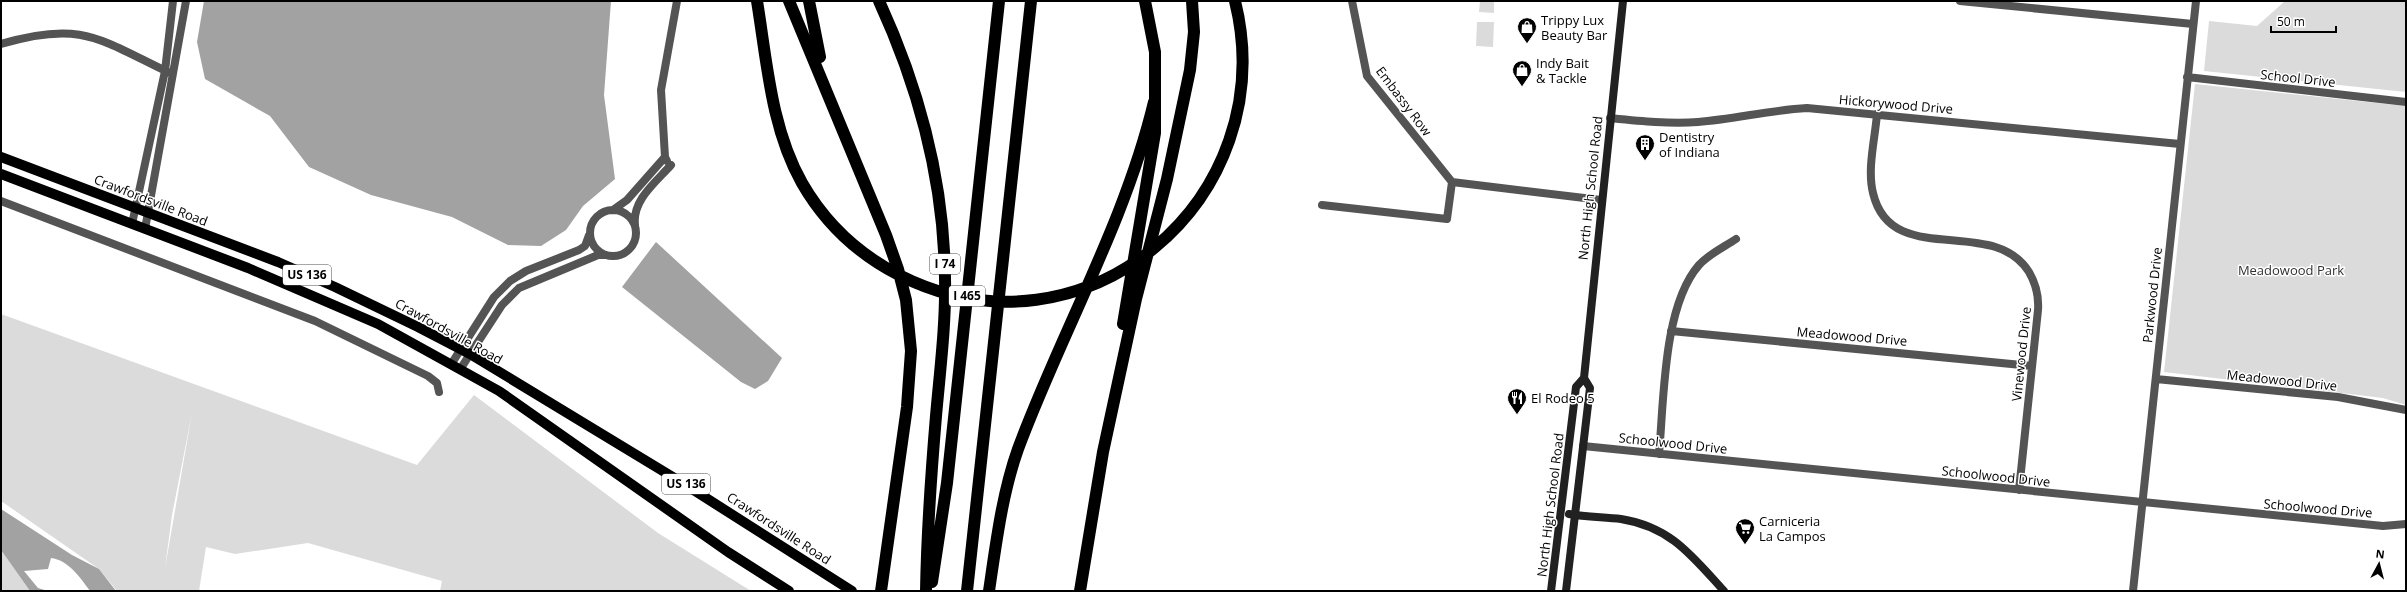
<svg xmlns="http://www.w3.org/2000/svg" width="2407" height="592" viewBox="0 0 2407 592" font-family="'Open Sans',sans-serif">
	<rect width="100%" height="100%" fill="#fff"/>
	<path fill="#dbdbdb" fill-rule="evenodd" d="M1480 1H1494V13L1479 12Z
		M2285 1H2406V92L2204 71 2209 21 2257 26Z
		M1477 22H1494L1493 47 1476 46Z
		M2195 84 2406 106V405L2383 398 2164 372Z
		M1 314 417 465 474 395 658 533 751 591H440L442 581 308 543 235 554 206 547 199 591H117L99 569 1 501ZM192 413 165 568 172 515Z
		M1 550 30 591H1Z"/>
	<path fill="#a2a2a2" d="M204 1H611L604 95 615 179 583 206 566 230 541 246 508 245 452 217 371 195 309 167 270 116 205 79 197 42Z
		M656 242 782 358 768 381 755 389 741 382 622 287Z
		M1 509 72 555 99 569 116 591H90C80 577 68 560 51 558L48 569 24 571 38 588 48 591H30L1 550Z"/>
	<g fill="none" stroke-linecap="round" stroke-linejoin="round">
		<path stroke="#545454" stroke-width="8" d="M1960 1 2193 24
			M1 44C81 20 99 39 170 73
			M2187 77 2406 102
			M1877 114C1875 139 1867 169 1873 193 1891 270 1993 214 2029 272 2036 284 2039 296 2038 310L2019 490
			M1610 118C1640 121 1669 124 1698 122 1735 119 1770 110 1807 108L2180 144
			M667 161 665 157 661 90 677 1
			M1452 182 1601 200
			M1 201 315 321 428 376 437 383 439 392
			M1322 205 1447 219 1452 182 1367 76 1352 1
			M590 233a23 23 0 1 1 46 0a23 23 0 1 1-46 0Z
			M613 210 627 200 665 157
			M132 224 165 71 173 1
			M635 225C632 200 656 182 671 165
			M145 229 186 1
			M1671 331 2032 366
			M452 363 494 297 510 281 526 271 579 250 585 246 589 235
			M461 368 502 305 519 288 598 255H604
			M2156 379 2338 397 2406 410
			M1583 446 2383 526 2406 524
			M1659 454C1664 400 1663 306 1699 265 1709 254 1724 247 1736 239
			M2133 591 2196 1"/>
		<path stroke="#212121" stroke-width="8" d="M1569 514C1586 517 1604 517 1621 519 1671 527 1692 556 1724 591
			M1551 591 1576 387 1584 378 1623 1
			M1566 591 1590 388 1584 378"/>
		<path stroke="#000" stroke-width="10" d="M1 157 278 262 335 287 418 327 470 354 681 482 852 591
			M1 174 248 268 378 324 499 391 728 552 789 591"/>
		<path stroke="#000" stroke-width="12" d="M757 1C767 62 771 128 802 183 825 223 858 254 899 275 1084 369 1284 199 1235 1
			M789 1 886 235 898 269 906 300 911 351 907 407 881 591
			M809 1 820 57
			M879 1C919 88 944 181 945 278 946 324 940 370 936 416 931 475 927 533 926 591
			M1123 324 1155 133V52L1145 1
			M932 582 947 483 999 1
			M967 591 1031 1
			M989 591C996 544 1002 494 1018 449 1061 333 1125 223 1154 102
			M1080 591 1103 452 1136 299 1167 179 1190 70 1194 32 1192 1"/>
	</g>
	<defs>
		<symbol id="shop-pin" viewBox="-11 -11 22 30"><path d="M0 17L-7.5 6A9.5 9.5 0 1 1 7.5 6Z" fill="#000" stroke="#fff"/><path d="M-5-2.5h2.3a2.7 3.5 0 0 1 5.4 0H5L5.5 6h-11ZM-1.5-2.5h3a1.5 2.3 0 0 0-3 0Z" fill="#fff"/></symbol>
		<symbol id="building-pin" viewBox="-11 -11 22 30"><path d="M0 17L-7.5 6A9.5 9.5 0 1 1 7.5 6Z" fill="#000" stroke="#fff"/><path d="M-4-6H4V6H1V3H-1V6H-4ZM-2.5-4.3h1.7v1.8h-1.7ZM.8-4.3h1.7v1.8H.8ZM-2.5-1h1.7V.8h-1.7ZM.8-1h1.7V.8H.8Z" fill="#fff"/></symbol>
		<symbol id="restaurant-pin" viewBox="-11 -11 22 30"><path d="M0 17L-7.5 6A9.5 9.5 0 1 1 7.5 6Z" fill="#000" stroke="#fff"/><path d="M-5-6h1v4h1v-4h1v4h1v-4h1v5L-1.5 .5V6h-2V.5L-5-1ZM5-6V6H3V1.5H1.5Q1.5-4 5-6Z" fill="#fff"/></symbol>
		<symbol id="supermarket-pin" viewBox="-11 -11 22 30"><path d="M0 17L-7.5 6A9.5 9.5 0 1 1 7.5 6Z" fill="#000" stroke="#fff"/><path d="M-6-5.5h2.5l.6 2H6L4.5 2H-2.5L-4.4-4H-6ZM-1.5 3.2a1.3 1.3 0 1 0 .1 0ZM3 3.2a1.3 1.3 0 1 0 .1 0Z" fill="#fff"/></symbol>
	</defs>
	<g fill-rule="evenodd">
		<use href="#shop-pin" x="1516" y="16" width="22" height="30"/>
		<use href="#shop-pin" x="1511" y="59" width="22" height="30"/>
		<use href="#building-pin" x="1634" y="133" width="22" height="30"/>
		<use href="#restaurant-pin" x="1506" y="387" width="22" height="30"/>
		<use href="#supermarket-pin" x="1734" y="517" width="22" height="30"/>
	</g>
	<g text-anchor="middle" stroke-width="3" stroke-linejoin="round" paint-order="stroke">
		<g fill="#fff" stroke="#4c4c4c" stroke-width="1">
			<rect x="930" y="254" width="30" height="20" rx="3"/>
			<rect x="283" y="265" width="48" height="20" rx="3"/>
			<rect x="949" y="286" width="36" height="20" rx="3"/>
			<rect x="662" y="474" width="48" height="20" rx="3"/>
		</g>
		<g font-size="12" font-weight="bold" fill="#000">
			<text x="945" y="268">I 74</text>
			<text x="307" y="279">US 136</text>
			<text x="967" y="300">I 465</text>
			<text x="686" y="488">US 136</text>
		</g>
		<g font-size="13" fill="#000" stroke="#fff" text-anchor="start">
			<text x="1541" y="25">Trippy Lux<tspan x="1541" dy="15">Beauty Bar</tspan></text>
			<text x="1536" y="68">Indy Bait<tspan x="1536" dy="15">&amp; Tackle</tspan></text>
			<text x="1659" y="142">Dentistry<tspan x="1659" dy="15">of Indiana</tspan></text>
			<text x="1531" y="403">El Rodeo 5</text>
			<text x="1759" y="526">Carniceria<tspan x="1759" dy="15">La Campos</tspan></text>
		</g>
		<g font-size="13" fill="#000" stroke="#fff">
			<text transform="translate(2298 78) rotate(6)" y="5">School Drive</text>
			<text transform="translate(1404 101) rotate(53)" y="5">Embassy Row</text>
			<text transform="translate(1896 104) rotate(5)" y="5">Hickorywood Drive</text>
			<text transform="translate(1590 188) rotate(-84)" y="5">North High School Road</text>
			<text transform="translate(151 200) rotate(21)" y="5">Crawfordsville Road</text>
			<text transform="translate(2152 295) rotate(-84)" y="5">Parkwood Drive</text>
			<text transform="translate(449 331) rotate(29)" y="5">Crawfordsville Road</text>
			<text transform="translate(1852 336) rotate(5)" y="5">Meadowood Drive</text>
			<text transform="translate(2021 354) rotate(-84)" y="5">Vinewood Drive</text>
			<text transform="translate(2282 380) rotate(6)" y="5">Meadowood Drive</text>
			<text transform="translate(1673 443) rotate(6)" y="5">Schoolwood Drive</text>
			<text transform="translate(1996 476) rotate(6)" y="5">Schoolwood Drive</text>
			<text transform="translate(1550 505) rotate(-83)" y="5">North High School Road</text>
			<text transform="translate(2318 508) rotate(5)" y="5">Schoolwood Drive</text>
			<text transform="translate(779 528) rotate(33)" y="5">Crawfordsville Road</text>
		</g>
		<g font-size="13" fill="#323232" stroke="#fff">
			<text x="2291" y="275">Meadowood Park</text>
		</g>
	</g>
	<rect width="2407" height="592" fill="none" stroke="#000000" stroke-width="4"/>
	<g transform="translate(2379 564) rotate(7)" stroke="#ffffff" stroke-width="3" paint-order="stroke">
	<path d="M0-3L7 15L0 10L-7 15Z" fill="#000000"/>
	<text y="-6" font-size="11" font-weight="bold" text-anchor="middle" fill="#000000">N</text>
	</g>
	<path d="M2271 26v6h65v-6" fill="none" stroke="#000000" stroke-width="2"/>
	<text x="2277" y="26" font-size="12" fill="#000000" stroke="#ffffff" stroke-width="3" paint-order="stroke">50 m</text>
</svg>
